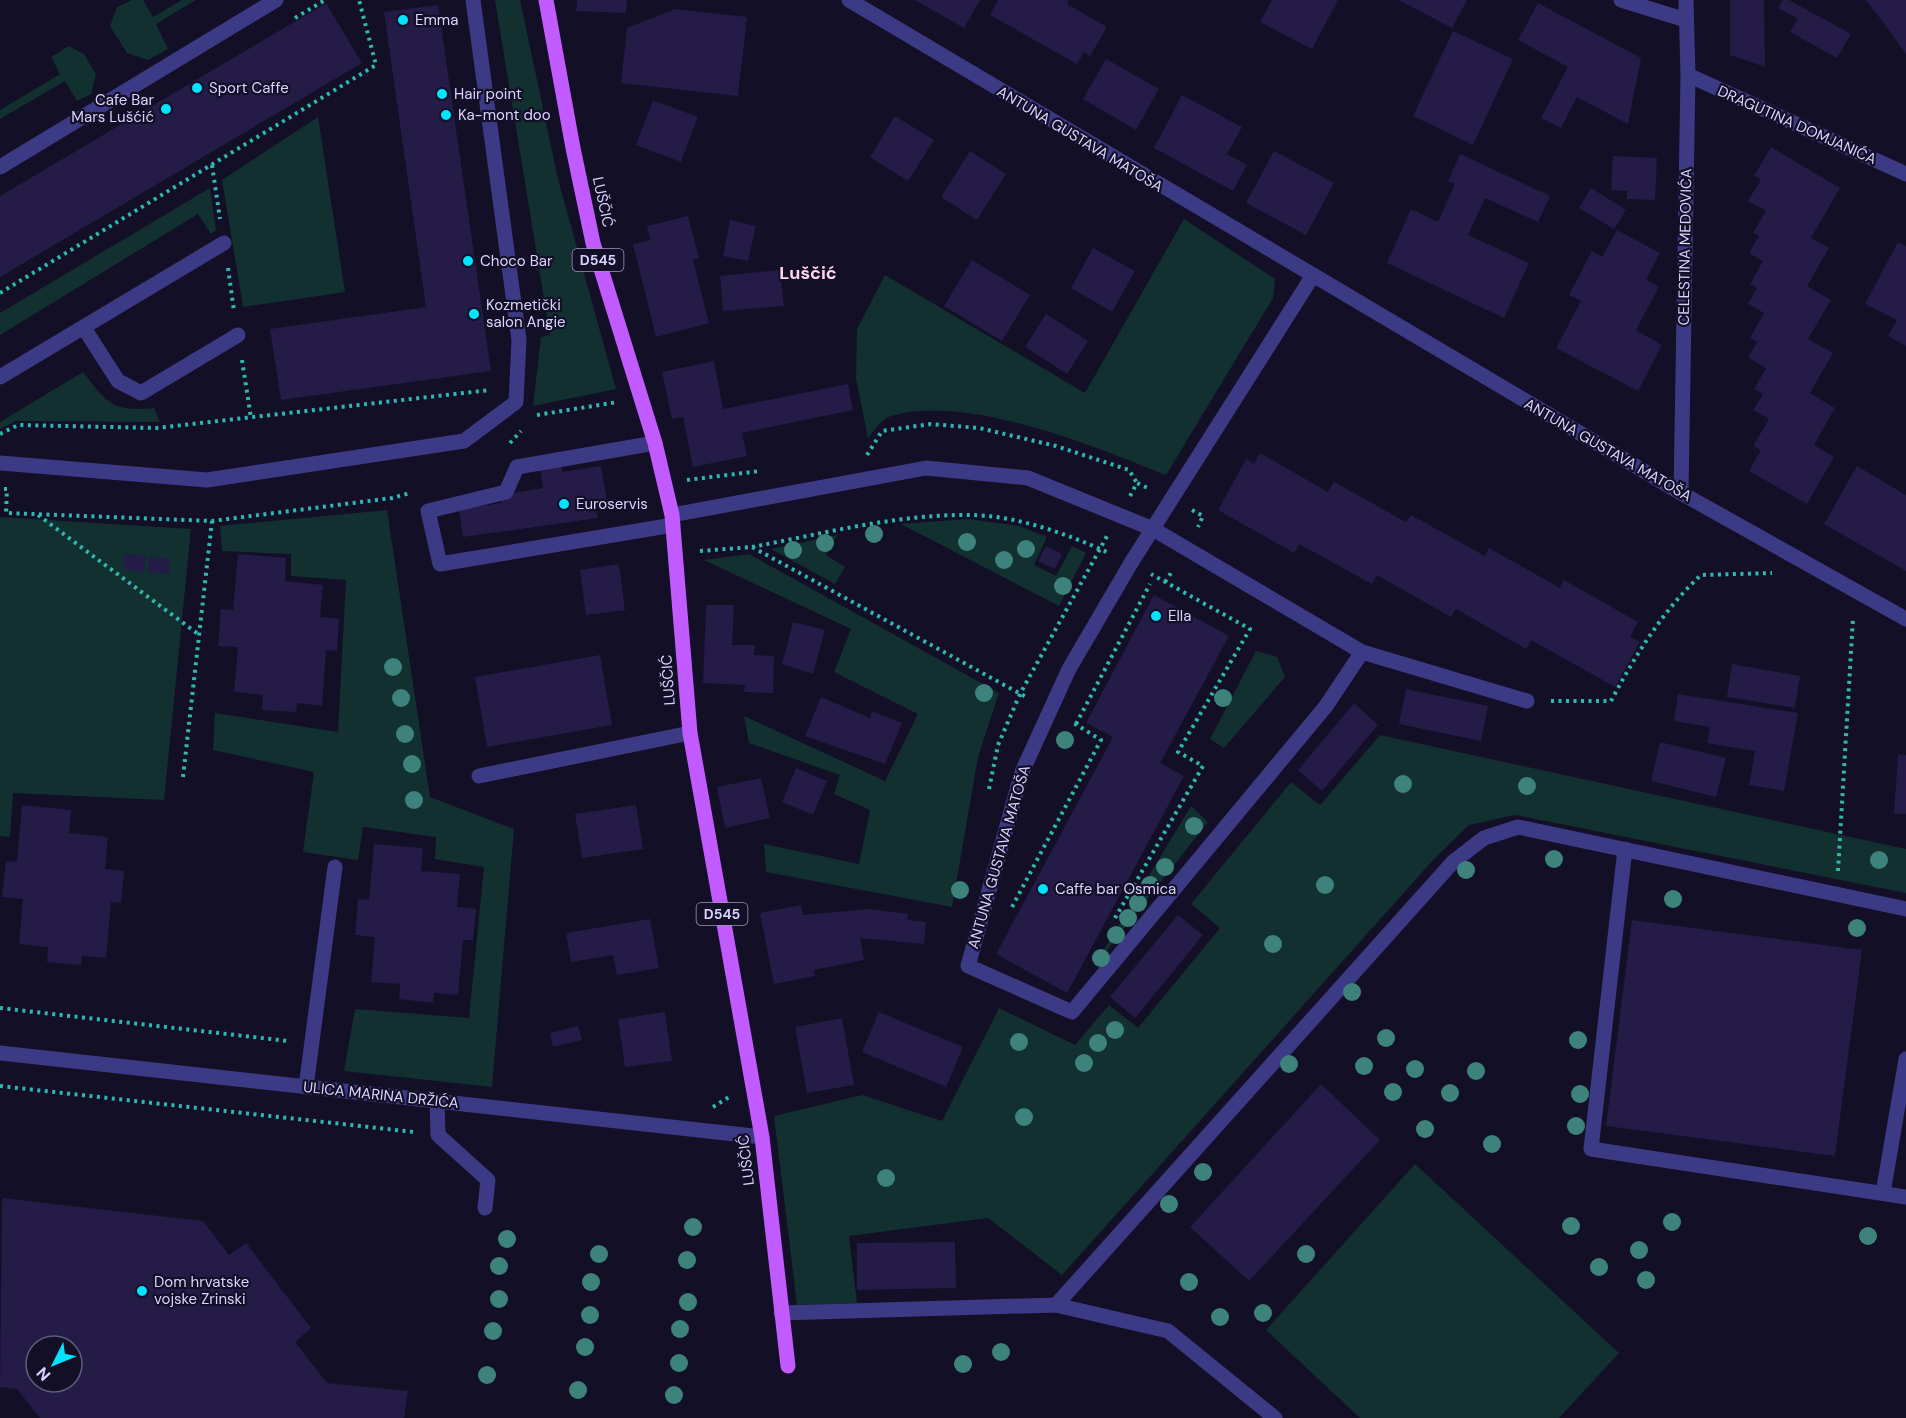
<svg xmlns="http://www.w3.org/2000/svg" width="1906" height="1418" viewBox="0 0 1906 1418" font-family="'DM Sans',sans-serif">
	<rect width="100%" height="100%" fill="#130f26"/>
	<path fill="#12302f" d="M132 0H143L153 17 182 0H196L156 24 168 49 148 60 127 53 110 26 117 7Z
		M495 0H520L558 179 616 389 533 406 541 337 550 335Z
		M69 46 84 54 96 74 91 94 77 101 65 81 0 119V110L60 74 51 57Z
		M318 117 345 292 243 307 222 180Z
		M210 188 216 230 211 234 198 214 0 335V313Z
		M1184 219 1275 279 1273 298 1166 475C1095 447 967 393 891 416 882 418 874 431 868 438L856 379 857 329 885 275 1085 393Z
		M83 372C107 403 112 412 154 408L160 422 16 421 0 429V422Z
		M387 510 430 797 514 829 492 1087 344 1071 355 1009 469 1018 484 867 435 859 436 837 363 827 358 860 303 852 314 772 213 750 215 713 338 732 346 580 291 576V554L222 551 220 526Z
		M0 517 191 529 164 800 13 793 10 837 0 836Z
		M968 519 1019 526 1047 537 1034 565 1056 576 1072 546 1086 553 1059 606 901 524Z
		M837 535 826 555 845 567 835 584 771 549Z
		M749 554 999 693 978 757 952 907 766 872 764 844 859 864 870 810 834 794 840 775 749 743 744 716 885 781 918 714 834 672 851 629 704 560Z
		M1256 651 1277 657 1285 677 1224 748 1210 739Z
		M1380 735 1906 849V893L1515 815 1469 825 1434 859 1062 1275 988 1218 849 1236 857 1303 797 1305 774 1116 862 1095 942 1121 999 1008 1075 1045 1109 1005 1138 1028 1220 928 1191 904 1291 782 1320 805Z
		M1191 806 1208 822 1093 968Z
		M1415 1164 1619 1353 1559 1418H1360L1266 1330Z"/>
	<path fill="#241b47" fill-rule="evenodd" d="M577 0H627L626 13 576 11Z
		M915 0H980L964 28Z
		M998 0H1069L1067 4 1107 27 1090 56 1084 52 1077 64 990 15Z
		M1272 0H1338L1312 49 1260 22Z
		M1399 0H1467L1452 28Z
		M1730 0H1764L1765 67 1730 55Z
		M1783 0H1789L1851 34 1837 58 1790 32 1798 19 1778 8Z
		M1866 0H1906V54L1879 17Z
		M326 3 362 63 0 277V196Z
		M1538 3 1641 58 1628 124 1577 97 1561 128 1541 118 1568 67 1518 40Z
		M438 5 491 371 281 400 270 329 426 307 384 12Z
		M675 9 747 17 738 96 621 83 627 28Z
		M1453 31 1513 59 1473 145 1413 116Z
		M1106 59 1159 89 1136 130 1083 99Z
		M1182 95 1242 127 1227 154 1247 165 1233 191 1154 148Z
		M653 100 698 117 681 162 636 145Z
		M895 116 934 140 908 181 870 157Z
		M1771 147 1840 188 1811 238 1829 248 1807 286 1831 300 1808 339 1833 353 1810 393 1835 408 1814 445 1834 457 1807 504 1749 471 1761 450 1753 446 1769 419 1753 410 1763 394 1754 389 1766 368 1748 357 1757 342 1750 338 1764 313 1748 304 1757 288 1750 284 1763 261 1749 253 1759 236 1753 233 1766 211 1748 201 1761 179 1754 176Z
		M970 151 1006 174 977 220 941 197Z
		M1274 151 1334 183 1306 235 1246 203Z
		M1460 154 1550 196 1538 222 1485 198 1468 235 1529 263 1504 318 1387 263 1411 209 1438 222 1455 184 1448 181Z
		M1613 156 1657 158 1655 200 1627 199V191L1611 190Z
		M1591 188 1626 210 1614 229 1579 208Z
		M688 216 699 258 693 260 709 323 656 337 633 244 650 240 647 226Z
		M730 220 756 226 748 261 723 256Z
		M1617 230 1660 253 1646 280 1659 287 1636 330 1662 345 1638 391 1556 348 1581 301 1569 295 1592 251 1602 257Z
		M1898 242 1906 246V346L1888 336 1897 320 1865 304Z
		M1093 248 1135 271 1112 312 1071 288Z
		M972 260 1030 295 1002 341 944 306Z
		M780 270 784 306 723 311 720 276Z
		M1046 314 1088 341 1067 374 1025 347Z
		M714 361 723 409 848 384 853 410 742 433 747 456 693 467 683 417 672 419 662 372Z
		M1260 453 1328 492 1334 482 1406 522 1411 515 1485 556 1489 548 1560 588 1564 580 1638 622 1630 636 1640 642 1615 687 1531 640 1526 649 1456 609 1451 617 1377 575 1372 584 1299 544 1294 553 1218 510 1246 459 1254 464Z
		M561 463 562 472 601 466 608 507 596 509 598 518 463 537 459 509 501 503 500 495 543 488 540 466Z
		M1857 466 1906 495V571L1824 524Z
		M1046 546 1062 554 1055 569 1038 561Z
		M125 554 146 556 144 572 123 569Z
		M238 554 286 558 285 581 323 585 320 617 339 619 337 651 326 650 322 706 297 703 296 712 262 710 263 695 234 692 238 647 218 646 221 609 233 610Z
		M150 557 170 559 169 574 148 572Z
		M619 564 625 610 586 615 580 570Z
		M1154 595 1229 636 1160 763 1184 776 1067 993 996 954 1113 737 1086 723Z
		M706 605H734L732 645H755L754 655 774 656 773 693 744 692 745 685 703 683Z
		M793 622 825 630 813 674 782 664Z
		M600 655 612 725 487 747 475 677Z
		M1732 664 1800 676 1795 708 1727 697Z
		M1406 689 1488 706 1481 741 1399 724Z
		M1678 694 1798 713 1784 791 1749 785 1755 751 1707 743 1710 727 1674 721Z
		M821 697 870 718 872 711 902 723 885 764 805 736Z
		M1354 703 1378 725 1322 791 1298 770Z
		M1660 742 1726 758 1716 797 1651 781Z
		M1898 754 1906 755V814H1894Z
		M796 768 827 781 813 815 782 802Z
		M761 778 770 818 725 828 717 787Z
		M22 805 71 810 69 833 108 837 105 869 124 871 121 903 111 902 106 958 82 956 81 965 47 962 48 947 19 944 23 899 2 897 6 861 17 862Z
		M636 805 643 849 582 858 575 814Z
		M374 844 423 848 421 871 460 874 457 907 476 909 473 940H463L458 995 434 993 433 1003 399 999 400 984 371 982 375 937 355 935 358 899 369 900Z
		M801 905 803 915 868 909 908 914 907 920 926 922 924 944 860 938 864 960 814 970 815 976 774 984 760 913Z
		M1178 915 1203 935 1135 1018 1110 997Z
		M650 919 659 968 617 975 613 955 571 962 566 933Z
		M1632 920 1862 950 1835 1156 1606 1126Z
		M665 1012 672 1061 625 1067 618 1019Z
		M879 1012 963 1047 946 1087 862 1052Z
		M842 1018 854 1085 807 1093 795 1027Z
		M578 1026 582 1040 553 1047 550 1033Z
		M1321 1084 1380 1140 1249 1281 1190 1227Z
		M2 1198 203 1221 229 1255 246 1243 311 1328 295 1342 327 1383 408 1391 404 1418H40L17 1389 0 1387ZM36 1346H72V1382H36Z
		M955 1242 956 1288 857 1290V1243Z"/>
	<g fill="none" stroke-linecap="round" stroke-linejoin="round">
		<path stroke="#2fb8b0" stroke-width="4" stroke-dasharray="3 4.5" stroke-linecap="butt" d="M295 18 325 0
			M212 165 220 219
			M228 268 234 311
			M0 293 376 65 359 0
			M242 360 251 418
			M537 415 618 402
			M0 434 18 425 157 428 490 390
			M510 443 521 431
			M867 455 882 431 931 424 979 428 1056 446 1129 470 1137 483
			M687 480 760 471
			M4 489H7L6 513 212 521 392 498 410 493
			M1130 496 1137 483 1150 489
			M1192 510 1203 516 1198 527
			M38 515 198 634
			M752 547C821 534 898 514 969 515 1015 515 1068 534 1109 553
			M700 551 752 547 1028 698
			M1165 582 1173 570
			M1551 701H1611C1635 656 1663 610 1701 575L1772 573
			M1076 724 1150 584
			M183 777 212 521
			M989 789 998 745 1020 694 1107 536
			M1838 871 1853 618
			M1012 907 1101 740 1072 722
			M1115 918 1203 766 1178 752 1250 629 1151 574
			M0 1008 288 1041
			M0 1086 414 1132
			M713 1107 729 1097"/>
		<path stroke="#3d3a85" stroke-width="15" d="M84 328 118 381 141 393 238 335
			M0 377 224 243
			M655 443 517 467 506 492 428 511 440 564 673 525
			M0 463 207 480 464 441 516 402 519 340 473 0
			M479 776 690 733
			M1625 849 1591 1149 1906 1197
			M306 1087 335 867
			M437 1101 438 1135 488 1180 485 1208
			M1883 1193 1906 1059
			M781 1313 1056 1305
			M1275 1418 1168 1331 1056 1305 1453 862 1484 838 1518 827 1906 909"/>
		<path stroke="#3d3a85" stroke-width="15" d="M849 0 1681 493 1906 619
			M1621 0 1686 20
			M1688 75 1906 174
			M0 167 276 0
			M1312 277 1131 563 1069 669 1022 772 968 966 1072 1012 1326 706 1362 652
			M1681 493 1688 75 1686 0
			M672 515 926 468 1028 478 1153 529 1362 652 1527 701
			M0 1053 762 1137"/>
		<path stroke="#c25bff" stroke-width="15" d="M546 0 573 148 593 243 655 443 672 515 690 733 762 1137 788 1366"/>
	</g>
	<g fill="#3d827b">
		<circle cx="874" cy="534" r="9"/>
		<circle cx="967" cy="542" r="9"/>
		<circle cx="825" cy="543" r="9"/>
		<circle cx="1026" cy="549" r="9"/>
		<circle cx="793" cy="550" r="9"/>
		<circle cx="1004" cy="560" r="9"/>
		<circle cx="1063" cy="586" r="9"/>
		<circle cx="393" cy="667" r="9"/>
		<circle cx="984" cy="693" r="9"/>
		<circle cx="401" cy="698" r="9"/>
		<circle cx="1223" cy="698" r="9"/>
		<circle cx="405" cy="734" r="9"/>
		<circle cx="1065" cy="740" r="9"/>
		<circle cx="412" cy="764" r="9"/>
		<circle cx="1403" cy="784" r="9"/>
		<circle cx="1527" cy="786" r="9"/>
		<circle cx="414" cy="800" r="9"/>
		<circle cx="1194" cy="826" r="9"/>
		<circle cx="1554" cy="859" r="9"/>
		<circle cx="1879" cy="860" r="9"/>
		<circle cx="1165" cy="867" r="9"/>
		<circle cx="1466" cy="870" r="9"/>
		<circle cx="1150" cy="885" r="9"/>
		<circle cx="1325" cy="885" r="9"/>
		<circle cx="960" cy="890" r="9"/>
		<circle cx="1673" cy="899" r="9"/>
		<circle cx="1138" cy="903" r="9"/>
		<circle cx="1128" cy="918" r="9"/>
		<circle cx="1857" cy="928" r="9"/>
		<circle cx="1116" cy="935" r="9"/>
		<circle cx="1273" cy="944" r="9"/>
		<circle cx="1101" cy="958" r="9"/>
		<circle cx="1352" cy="992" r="9"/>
		<circle cx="1115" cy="1030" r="9"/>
		<circle cx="1386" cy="1038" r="9"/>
		<circle cx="1578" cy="1040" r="9"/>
		<circle cx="1019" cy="1042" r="9"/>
		<circle cx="1098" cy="1043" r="9"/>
		<circle cx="1084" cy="1063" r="9"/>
		<circle cx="1289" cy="1064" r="9"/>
		<circle cx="1364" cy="1066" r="9"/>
		<circle cx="1415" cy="1069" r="9"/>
		<circle cx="1476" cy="1071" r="9"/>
		<circle cx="1393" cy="1092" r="9"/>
		<circle cx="1450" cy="1093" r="9"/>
		<circle cx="1580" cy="1094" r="9"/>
		<circle cx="1024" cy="1117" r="9"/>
		<circle cx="1576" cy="1126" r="9"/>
		<circle cx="1425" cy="1129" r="9"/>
		<circle cx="1492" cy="1144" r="9"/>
		<circle cx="1203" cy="1172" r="9"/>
		<circle cx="886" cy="1178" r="9"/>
		<circle cx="1169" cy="1204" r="9"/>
		<circle cx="1672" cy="1222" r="9"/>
		<circle cx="1571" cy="1226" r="9"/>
		<circle cx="693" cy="1227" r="9"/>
		<circle cx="1868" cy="1236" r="9"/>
		<circle cx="507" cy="1239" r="9"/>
		<circle cx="1639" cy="1250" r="9"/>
		<circle cx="599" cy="1254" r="9"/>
		<circle cx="1306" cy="1254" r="9"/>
		<circle cx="687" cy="1260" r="9"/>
		<circle cx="499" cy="1266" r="9"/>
		<circle cx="1599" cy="1267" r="9"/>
		<circle cx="1646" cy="1280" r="9"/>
		<circle cx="591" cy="1282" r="9"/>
		<circle cx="1189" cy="1282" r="9"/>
		<circle cx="499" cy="1299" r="9"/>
		<circle cx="688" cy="1302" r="9"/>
		<circle cx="1263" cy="1313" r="9"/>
		<circle cx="590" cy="1315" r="9"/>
		<circle cx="1220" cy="1317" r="9"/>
		<circle cx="680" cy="1329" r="9"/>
		<circle cx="493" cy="1331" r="9"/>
		<circle cx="585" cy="1347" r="9"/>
		<circle cx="1001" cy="1352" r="9"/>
		<circle cx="679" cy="1363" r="9"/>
		<circle cx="963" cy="1364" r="9"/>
		<circle cx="487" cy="1375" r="9"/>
		<circle cx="578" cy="1390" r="9"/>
		<circle cx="674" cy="1395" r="9"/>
	</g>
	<g fill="#00e5ff" stroke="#130f26" stroke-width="2">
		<circle cx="403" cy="20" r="6"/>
		<circle cx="197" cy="88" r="6"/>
		<circle cx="442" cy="94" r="6"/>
		<circle cx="166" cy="109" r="6"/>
		<circle cx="446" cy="115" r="6"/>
		<circle cx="468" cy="261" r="6"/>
		<circle cx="474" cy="314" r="6"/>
		<circle cx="564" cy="504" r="6"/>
		<circle cx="1156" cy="616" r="6"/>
		<circle cx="1043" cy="889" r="6"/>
		<circle cx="142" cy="1291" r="6"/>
	</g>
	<g text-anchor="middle" stroke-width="4.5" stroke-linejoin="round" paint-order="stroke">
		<g fill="#130f26" stroke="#9e99be" stroke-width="1.5">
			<rect x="572.5" y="249" width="51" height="22" rx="4.5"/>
			<rect x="696.5" y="903" width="51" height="22" rx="4.5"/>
		</g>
		<g font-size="14" font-weight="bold" fill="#d9d4ff">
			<text x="598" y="265">D545</text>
			<text x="722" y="919">D545</text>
		</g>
		<g font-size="15" fill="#d9d4ff" stroke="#130f26" text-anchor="start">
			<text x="415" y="25">Emma</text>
			<text x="209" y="93">Sport Caffe</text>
			<text x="454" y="99">Hair point</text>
			<text x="154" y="105" text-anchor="end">Cafe Bar<tspan x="154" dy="17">Mars Lušćić</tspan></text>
			<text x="458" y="120">Ka-mont doo</text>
			<text x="480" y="266">Choco Bar</text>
			<text x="486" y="310">Kozmetički<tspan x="486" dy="17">salon Angie</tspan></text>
			<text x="576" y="509">Euroservis</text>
			<text x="1168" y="621">Ella</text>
			<text x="1055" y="894">Caffe bar Osmica</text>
			<text x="154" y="1287">Dom hrvatske<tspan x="154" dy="17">vojske Zrinski</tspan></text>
		</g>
		<g font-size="15" fill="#d9d4ff" stroke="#130f26">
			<text transform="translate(1797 125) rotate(24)" y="5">DRAGUTINA DOMJANIĆA</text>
			<text transform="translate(1080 139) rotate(31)" y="5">ANTUNA GUSTAVA MATOŠA</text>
			<text transform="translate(603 202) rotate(78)" y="5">LUŠČIĆ</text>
			<text transform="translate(1685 247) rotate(-89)" y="5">CELESTINA MEDOVIĆA</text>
			<text transform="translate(1608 450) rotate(30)" y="5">ANTUNA GUSTAVA MATOŠA</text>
			<text transform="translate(668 680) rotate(-94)" y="5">LUŠČIĆ</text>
			<text transform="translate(999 857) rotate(-74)" y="5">ANTUNA GUSTAVA MATOŠA</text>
			<text transform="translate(381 1095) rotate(6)" y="5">ULICA MARINA DRŽIĆA</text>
			<text transform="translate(746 1160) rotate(-97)" y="5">LUŠČIĆ</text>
		</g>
		<g font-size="18" font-weight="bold" fill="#ffd6f0" stroke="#130f26">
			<text x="808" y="279">Luščić</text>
		</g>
	</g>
	<g transform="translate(54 1364) rotate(227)"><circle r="28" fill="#130f26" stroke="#625e7d" stroke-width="1.5"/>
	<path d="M0-4.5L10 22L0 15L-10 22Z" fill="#00e5ff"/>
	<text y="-9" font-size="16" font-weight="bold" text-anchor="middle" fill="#d9d4ff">N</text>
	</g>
</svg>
